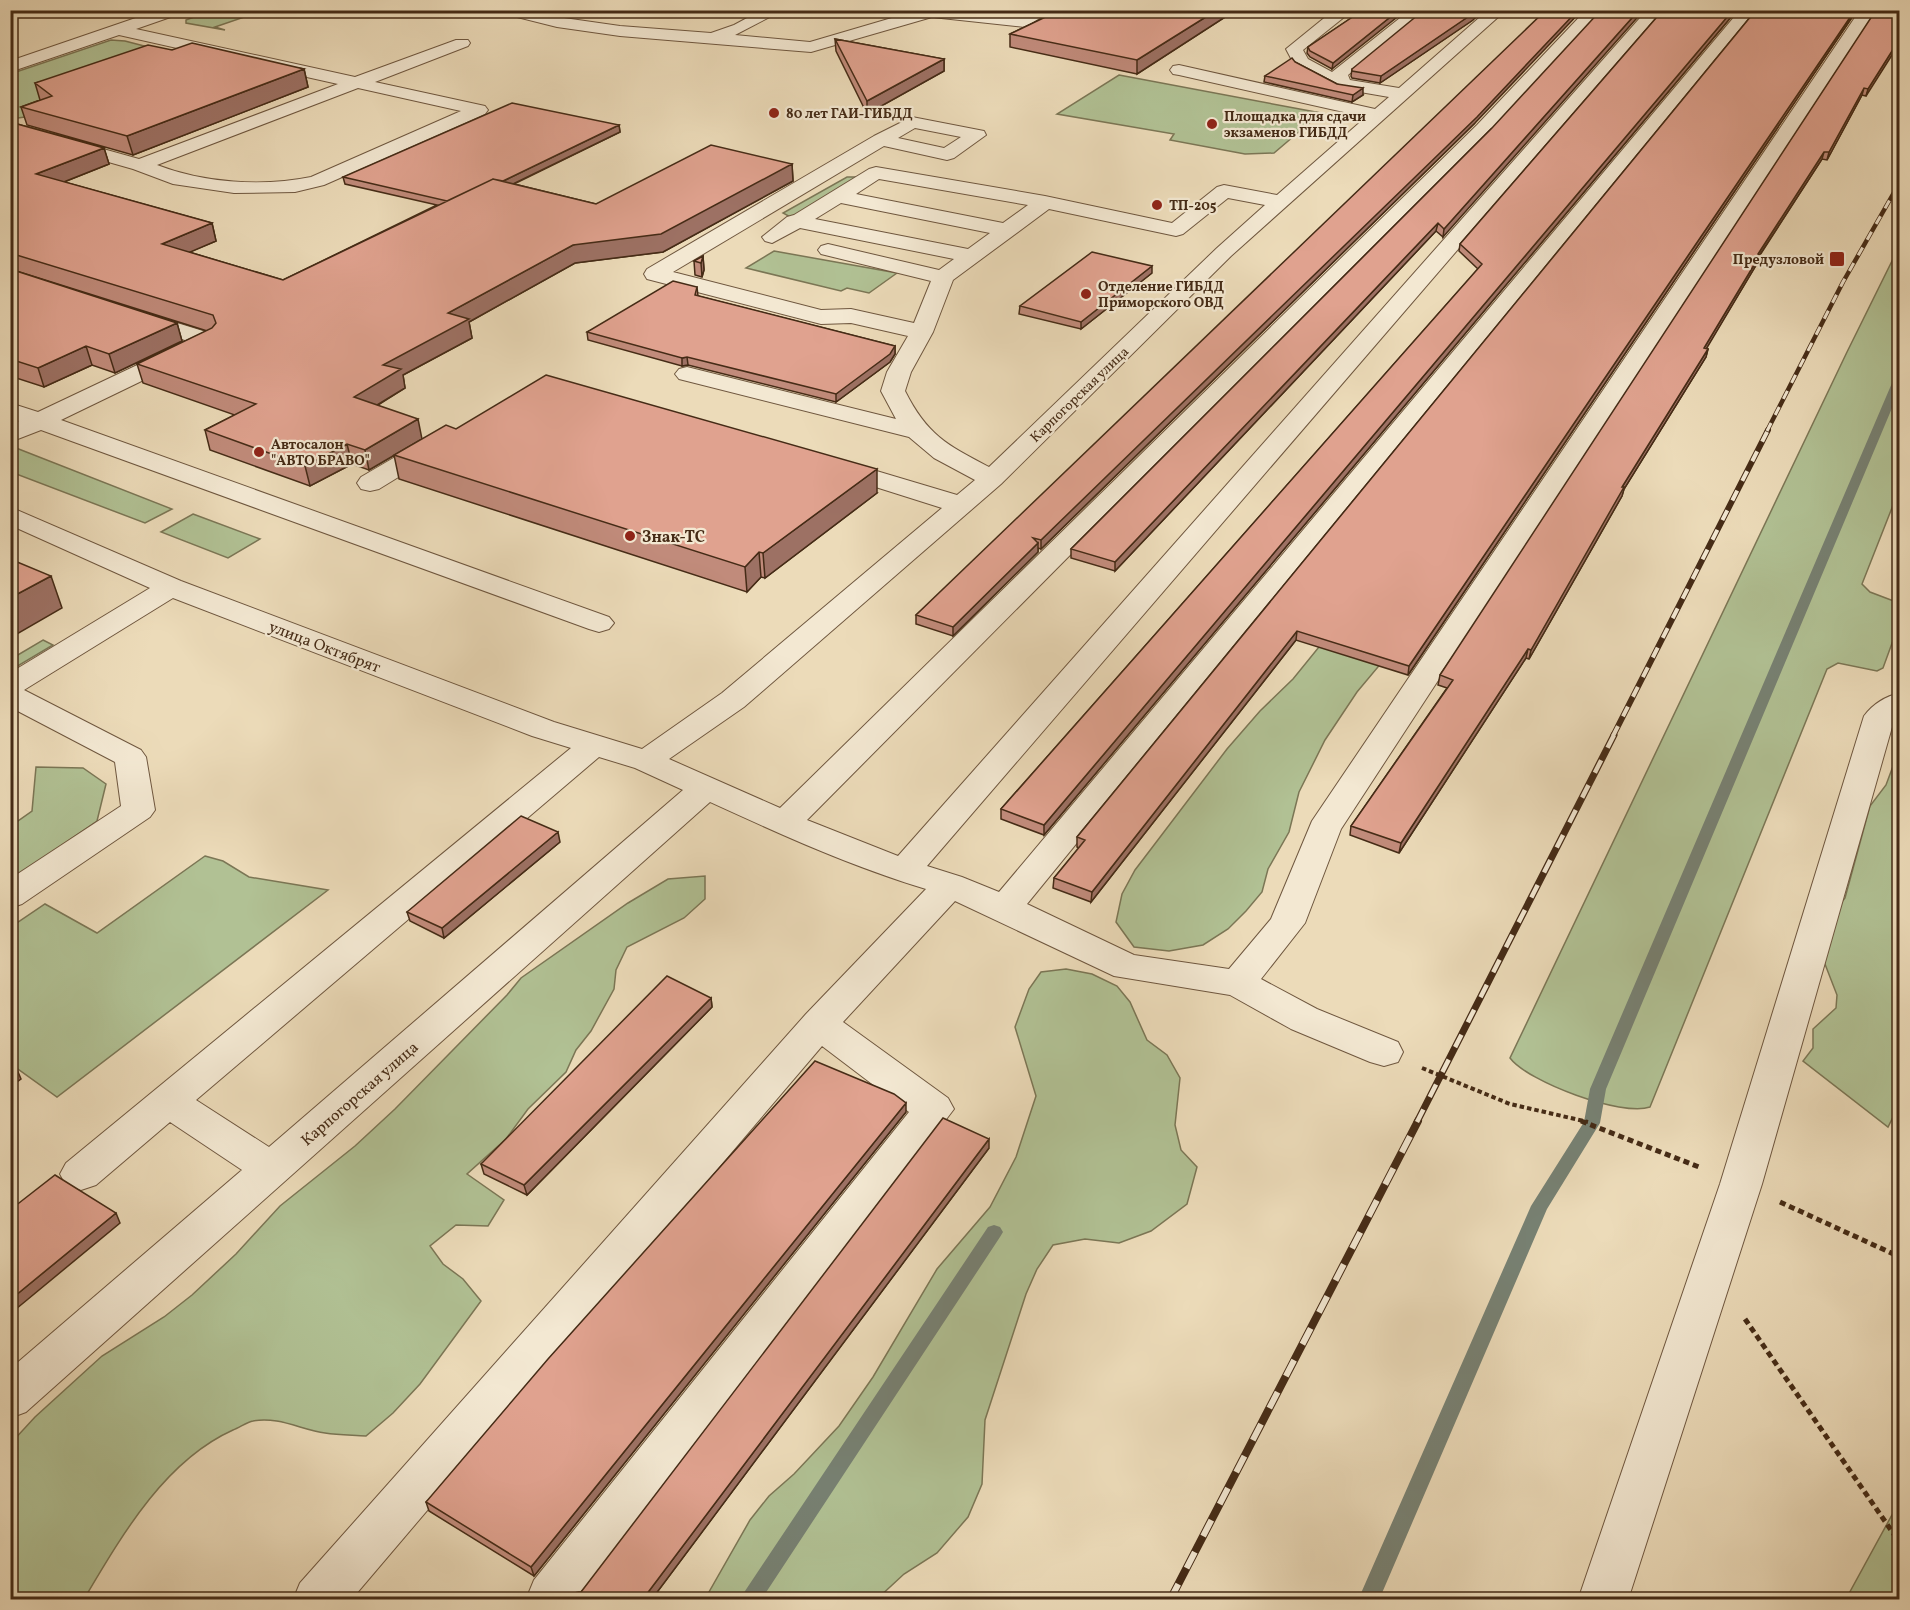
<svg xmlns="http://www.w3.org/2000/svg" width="1910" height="1610" viewBox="0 0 1910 1610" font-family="Vollkorn,serif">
	<rect width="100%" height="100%" fill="#ecdbb9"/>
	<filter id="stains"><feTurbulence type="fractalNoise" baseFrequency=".00333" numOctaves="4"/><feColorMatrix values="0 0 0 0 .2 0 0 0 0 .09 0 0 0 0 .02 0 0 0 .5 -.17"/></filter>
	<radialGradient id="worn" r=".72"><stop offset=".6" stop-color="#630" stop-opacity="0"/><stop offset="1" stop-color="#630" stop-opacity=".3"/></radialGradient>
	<path fill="#b1c194" stroke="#7b7655" stroke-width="1.5" d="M210 11V10L262 11 215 27 225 30 186 23V20Z
		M111 40 125 41 171 53 25 117 11 119 10 74Z
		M1119 75 1321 113 1274 153 1245 154 1170 140 1174 134 1057 114Z
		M847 177H860L792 218 783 213Z
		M774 251 897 273 869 293 847 288 841 291 746 268Z
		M1899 252V490L1862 584 1870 592 1899 603V624L1883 668 1877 671 1838 663 1827 669 1650 1107C1622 1117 1528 1082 1510 1058L1847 352 1894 257Z
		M11 446 172 509 145 523 11 472Z
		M193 514 260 539 228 558 161 532Z
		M1336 626 1383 661 1357 692 1325 740 1299 792 1289 832 1268 869 1262 892 1246 911 1228 929 1203 945 1169 951 1134 947 1116 922 1122 894 1135 870 1151 849 1227 749 1260 711 1293 679Z
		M43 640 53 645 11 670V659Z
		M1899 750 1900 1103 1888 1127 1803 1061 1813 1048V1029L1836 1008 1837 995 1823 959 1841 903 1845 898 1870 806 1886 785Z
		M36 767 83 768 106 784 97 821 11 880V826L32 811Z
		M205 856 223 861 249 877 328 890 57 1097 11 1064V927L45 904 97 933Z
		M705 876V899L684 918 627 947 616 970 614 989 591 1031 576 1050 566 1072 528 1109 506 1139 467 1174 504 1200 488 1226 456 1225 430 1246 443 1264 463 1279 481 1301 420 1384 393 1413 366 1436C353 1435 339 1435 325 1433 302 1430 278 1416 253 1421 247 1422 239 1428 233 1430 164 1461 121 1537 84 1599H11V1443L35 1417 102 1356 164 1317 192 1295 236 1254 280 1206 355 1146 395 1109 507 995 521 978 628 903 668 879Z
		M1066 969 1092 974 1117 986 1130 1002 1147 1040 1167 1055 1180 1078 1175 1125 1181 1150 1197 1167 1187 1204 1151 1231 1119 1243 1085 1239 1053 1245 1037 1269 1026 1294 985 1420 982 1484 968 1517 937 1553 904 1574 877 1599H705L750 1520 769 1496 794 1474 839 1426 873 1377 937 1269 990 1207 1016 1157 1036 1096 1015 1027 1029 989 1041 972Z
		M1899 1502V1599H1846Z"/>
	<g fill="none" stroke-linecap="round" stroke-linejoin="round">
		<path fill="#778173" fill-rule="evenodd" d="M1900 373V389L1606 1089 1600 1123 1547 1209 1379 1600H1358L1531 1206 1584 1122 1590 1089 1895 376Z
			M994 1225 1000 1227 1003 1232 1000 1237 761 1600H739L988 1227Z"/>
		<defs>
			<path id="minor" d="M159 10H184L182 13 136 29 355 77 456 40H468L470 43 468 46 375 82 485 106 488 110 485 114 324 185 295 192 234 193 173 184 133 169 10 134V123L139 159 338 84 119 35 10 72V61ZM358 88 461 111 311 177C263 187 203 183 157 165Z
				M499 10H529L557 17 620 26 711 33 734 25 762 10H783L735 35 810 42 919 10H962L1022 17 1033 10H1053L1025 27 932 17 811 52 620 36 557 27 501 13Z
				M1334 10H1353L1303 50 1308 59 1332 72 1410 10H1428L1348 75 1350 80 1399 88 1488 10H1506L1231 256 1001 484 744 707 669 759 780 808 1477 125 1586 10H1603L1489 133 807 820 898 856 1647 10H1664L927 866 962 877 999 892 1740 10H1757L1027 904 1134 955 1229 969 1271 919 1312 821 1860 10H1876L1341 829 1305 923 1261 979 1317 1009 1398 1042 1403 1052 1398 1062 1384 1066 1370 1062 1291 1029 1230 995 1114 976 955 901 843 1022 948 1098 954 1109 581 1600H528L527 1597 534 1580 909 1112 822 1046 351 1600H293L300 1583 806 1014 926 889C852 867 780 834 710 802L26 1412 10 1418V1369L242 1170 170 1122 96 1185 81 1190 66 1185 60 1174 66 1163 571 748 532 736 173 598 24 690 141 750 146 757 155 810 150 817 22 904 10 908V879L121 806 115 762 10 707V673L150 588 10 525V507L181 581 554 722 642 749 722 693 942 508 825 471 821 466 825 461 834 458 843 461 957 495 975 480 934 458 909 437 679 379 675 374 679 369 687 367 896 419 881 391 887 372 908 336 851 323 821 324 647 279 644 274 647 269 874 136 912 117 984 131 986 135 954 158 947 160 884 146 673 272 821 310 851 309 914 323 931 281 821 254 818 250 821 246 828 244 939 270 954 259 800 228 772 243 765 241 762 237 787 217 794 215 869 169 876 167 1045 196 1172 223 1217 187 1224 185 1277 195 1366 117 1179 75 1173 74 1170 70 1173 66 1179 65 1375 109 1389 97 1337 88 1295 66 1286 49ZM915 128 961 137 944 148 898 138ZM879 179 1028 205 1003 223 856 194ZM1228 198 1265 205 1217 248 989 467C947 445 927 435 905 391L911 372 933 332 953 280 1049 209 1176 236 1183 234ZM841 203 990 233 968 249 815 219ZM599 757 635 768 683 790 269 1147 196 1100Z
				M135 310 216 335 219 340 216 345 61 420 609 617 614 623 609 629 599 632 589 629 41 430 10 442V425L19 421 10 419V403L38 412 188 341 127 322 124 317 127 312Z
				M435 436 444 439 448 444 444 449 379 489 370 491 361 489 357 483 361 477 426 439Z
				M1900 693V717L1894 720 1762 1184 1628 1600H1578L1720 1184 1864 716C1873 704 1886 696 1900 693Z"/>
		</defs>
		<use href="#minor" stroke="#6f573f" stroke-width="2"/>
		<path stroke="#452b16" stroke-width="4" stroke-dasharray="4.5 3" stroke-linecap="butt" d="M1422 1068 1510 1104 1588 1122"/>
		<path stroke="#452b16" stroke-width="5" stroke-dasharray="6 4" stroke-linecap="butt" d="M1581 1121 1699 1167
			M1780 1202 1900 1257
			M1745 1319 1900 1543"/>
		<use href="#minor" fill="#f3e8d2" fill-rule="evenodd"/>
		<defs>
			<path id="rail-far4" d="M1896 191 1900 183"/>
			<path id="rail-far3" d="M1767 431 1843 282 1896 189"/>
			<path id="rail-far2" d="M1613 736 1768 430"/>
			<path id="rail-far1" d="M1417 1122 1614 735"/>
			<path id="rail" d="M1170 1600 1418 1121"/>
		</defs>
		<use href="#rail-far4" stroke="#452b16" stroke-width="4"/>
		<use href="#rail-far3" stroke="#452b16" stroke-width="4.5"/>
		<use href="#rail-far2" stroke="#452b16" stroke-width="6"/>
		<use href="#rail-far1" stroke="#452b16" stroke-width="7"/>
		<use href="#rail" stroke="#452b16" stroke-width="8"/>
		<use href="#rail-far4" stroke="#f3e8d2" stroke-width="2" stroke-dasharray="8" stroke-linecap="butt"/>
		<use href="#rail-far3" stroke="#f3e8d2" stroke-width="3" stroke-dasharray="9" stroke-linecap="butt"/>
		<use href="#rail-far2" stroke="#f3e8d2" stroke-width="4" stroke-dasharray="11" stroke-linecap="butt"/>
		<use href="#rail-far1" stroke="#f3e8d2" stroke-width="4.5" stroke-dasharray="14" stroke-linecap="butt"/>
		<use href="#rail" stroke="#f3e8d2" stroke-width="6" stroke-dasharray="18" stroke-linecap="butt"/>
	</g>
	<path fill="#c18b7b" stroke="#452b16" stroke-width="1.5" d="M1006 10H1028L1023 13Z
		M1046 10H1236L1137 74 1010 47V34L1046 17Z
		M1363 10 1332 69 1310 57 1307 53 1308 47Z
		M1663 10H1737L1044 835 1001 819V809L1478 269 1459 251 1460 244Z
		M1756 10H1857L1408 675 1296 640 1091 902 1053 888 1054 878 1079 848 1077 847V837Z
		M1899 10 1866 96 1862 95 1827 160 1822 159 1760 255 1758 262 1706 348 1708 349 1706 357 1624 489 1622 496 1529 659 1526 658 1399 853 1350 835 1351 826 1447 688 1438 685 1440 675Z
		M1473 20 1380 83 1352 78 1351 76 1352 69Z
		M835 39 944 59V71L867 114 836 51Z
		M172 50 304 69 308 87 133 155 27 125 21 107 40 100 35 83Z
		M1295 62 1337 84 1363 95 1352 102 1264 82 1265 76Z
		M10 122 104 148 109 164 64 182 212 223 216 241 189 252 283 280 437 205 345 184 343 177 619 125 620 132 514 184 596 204 792 164 793 181 663 252 575 263 469 322 472 338 403 375 405 388 378 405 422 439 369 470 352 464 310 486 210 450 205 430 235 415 143 383 137 364 207 331 10 269Z
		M1475 123 1041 549 1038 548V552L953 636 916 624V615Z
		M1492 128 1443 237 1436 231 1115 571 1071 558V549Z
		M703 256 704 270 702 277 695 275 694 261Z
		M10 269 177 323 182 341 115 373 92 365 44 387 10 376Z
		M1152 273 1081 329 1019 314 1020 306Z
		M697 287 698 296 895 346V354L890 362 836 402 688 365 682 366 588 340 587 332Z
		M456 429 877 493 765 578 761 577 747 592 399 479 394 455Z
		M560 842 444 938 410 921 407 912Z
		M711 998 712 1007 527 1195 484 1174 481 1164Z
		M906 1112 534 1576 429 1511 426 1502Z
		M989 1148 652 1599H575L574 1593 581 1592Z"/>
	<path fill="#9d7164" stroke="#452b16" stroke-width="1.5" d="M1217 10H1236L1137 74V60Z
		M1399 10H1406L1332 69 1333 63Z
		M1478 10H1484L1473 20 1380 83 1381 76Z
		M1578 10H1582L1475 123 1041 549V540Z
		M1639 10H1644L1443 237 1444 229Z
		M1733 10H1737L1044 835V825Z
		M1855 10H1857L1408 675 1409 666Z
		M1899 40V44L1866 96 1868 89Z
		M944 59V71L867 114V101Z
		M304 69 308 87 133 155 127 136Z
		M1363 88V95L1352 102 1353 95Z
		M1864 88 1862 95 1827 160 1829 152Z
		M619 125 620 132 459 210 458 203Z
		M104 148 109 164 41 191 36 174Z
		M1824 152 1822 159 1755 262 1758 254Z
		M792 164 793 181 663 252 575 263 469 322 472 338 403 375 405 388 359 416 354 397 383 365 448 313 573 245Z
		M212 223 216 241 167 262 162 244Z
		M1438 223 1436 231 1115 571V562Z
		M1760 255 1758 262 1702 356 1704 348Z
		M703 256 704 270 702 277 701 263Z
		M1152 266V273L1081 329V322Z
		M177 323 182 341 115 373 109 354Z
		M86 346 92 365 44 387 38 368Z
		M895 346V354L890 362 836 402V394Z
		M1708 349 1706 357 1624 489 1622 496 1529 659 1531 650 1622 487Z
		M687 357 688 365 682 366V358Z
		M418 419 422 439 369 470 365 450Z
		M347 444 352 464 310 486 305 466Z
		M877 469V493L765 578 763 553Z
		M1038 543V552L953 636V627Z
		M759 552 761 577 747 592 745 567Z
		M51 576 62 608 10 638V598Z
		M1297 631 1296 640 1091 902 1092 892Z
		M1528 649 1526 658 1399 853 1401 843Z
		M558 832 560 842 444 938 442 928Z
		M711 998 712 1007 527 1195 524 1185Z
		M13 1060 21 1079 10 1087V1062Z
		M906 1103V1112L534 1576 531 1567Z
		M989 1139V1148L652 1599H643Z
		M116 1213 120 1223 10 1314V1300Z"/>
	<path fill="#e0a28f" stroke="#452b16" stroke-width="1.5" d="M1060 10H1217L1137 60 1010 34Z
		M1363 10H1399L1333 63 1310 51 1308 47Z
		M1424 10H1478L1381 76 1352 71V69Z
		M1546 10H1578L1477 117 1041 540 1033 538 1038 543 953 627 916 615Z
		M1601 10H1639L1444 229 1438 223 1115 562 1071 549 1492 128Z
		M1663 10H1733L1044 825 1001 809 1482 264 1460 244Z
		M1756 10H1855L1409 666 1297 631 1092 892 1054 878 1085 840 1077 837Z
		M1876 10H1899V40L1868 89 1864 88 1829 152H1824L1758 254 1760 255 1704 348 1708 349 1622 487H1624L1531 650 1528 649 1401 843 1351 826 1453 680 1440 675Z
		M835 39 944 59 867 101Z
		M192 43 304 69 127 136 21 107 52 96 35 83 148 45 172 50Z
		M1292 58 1295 62 1337 84 1363 88 1353 95 1265 76Z
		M512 103 619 125 503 181 493 179 447 201 343 177Z
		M10 122 104 148 36 174 212 223 162 244 283 280 493 179 596 204 711 145 792 164 661 234 573 245 448 313 469 319 383 365 401 369 354 397 418 419 365 450 347 444 305 466 205 430 256 404 137 364 212 328 216 323 213 315 10 253Z
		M1092 252 1152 266 1081 322 1020 306Z
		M703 256 701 263 694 261Z
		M10 269 177 323 109 354 86 346 38 368 10 359Z
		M673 281 697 287 695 295 895 346 890 354 836 394 687 357 682 358 587 332Z
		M546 375 877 469 763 553 759 552 745 567 394 455 446 425 456 429Z
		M10 559 51 576 10 598Z
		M521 816 558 832 442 928 407 912Z
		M667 976 711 998 524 1185 481 1164Z
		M815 1061 894 1094 906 1103 531 1567 426 1502 548 1359Z
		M943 1118 989 1139 643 1599H584L574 1593 581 1592Z
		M55 1175 116 1213 10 1300V1210Z"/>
	<g fill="#8f2418" stroke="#f3e8d2" stroke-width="2">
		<circle cx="774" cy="113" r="6"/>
		<circle cx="1212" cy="124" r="6"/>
		<circle cx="1157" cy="205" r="6"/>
		<rect x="1829" y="251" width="16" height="16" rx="3"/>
		<circle cx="1086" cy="294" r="6"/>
		<circle cx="259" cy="452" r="6"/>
		<circle cx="630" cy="536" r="6"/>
	</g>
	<g text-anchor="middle" stroke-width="4.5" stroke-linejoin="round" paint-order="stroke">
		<g font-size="14" font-weight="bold" fill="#452b16" stroke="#f3e8d2" text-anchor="start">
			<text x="786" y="118">80 лет ГАИ-ГИБДД</text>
			<text x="1224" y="121">Площадка для сдачи<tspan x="1224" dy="16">экзаменов ГИБДД</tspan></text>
			<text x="1169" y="210">ТП-205</text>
			<text x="1824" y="264" text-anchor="end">Предузловой</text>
			<text x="1098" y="291">Отделение ГИБДД<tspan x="1098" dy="16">Приморского ОВД</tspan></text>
			<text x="271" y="449">Автосалон<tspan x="271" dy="16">"АВТО БРАВО"</tspan></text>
		</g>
		<g font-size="14" fill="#452b16" stroke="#f3e8d2">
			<text transform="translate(1079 394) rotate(-44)" y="5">Карпогорская улица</text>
		</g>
		<g font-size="16" font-weight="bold" fill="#452b16" stroke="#f3e8d2" text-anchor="start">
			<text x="642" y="542">Знак-ТС</text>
		</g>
		<g font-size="16" fill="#452b16" stroke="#f3e8d2">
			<text transform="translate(325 646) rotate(21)" y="6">улица Октябрят</text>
			<text transform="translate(359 1093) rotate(-41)" y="6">Карпогорская улица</text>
		</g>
	</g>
	<rect width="1910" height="1610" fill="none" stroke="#ecdbb9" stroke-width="36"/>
	<rect x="12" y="12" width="1886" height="1586" fill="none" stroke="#452b16" stroke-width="3"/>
	<rect x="18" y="18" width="1874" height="1574" fill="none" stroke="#452b16" stroke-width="1.5"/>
	<rect width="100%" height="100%" filter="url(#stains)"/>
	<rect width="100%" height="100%" fill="url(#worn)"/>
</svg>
